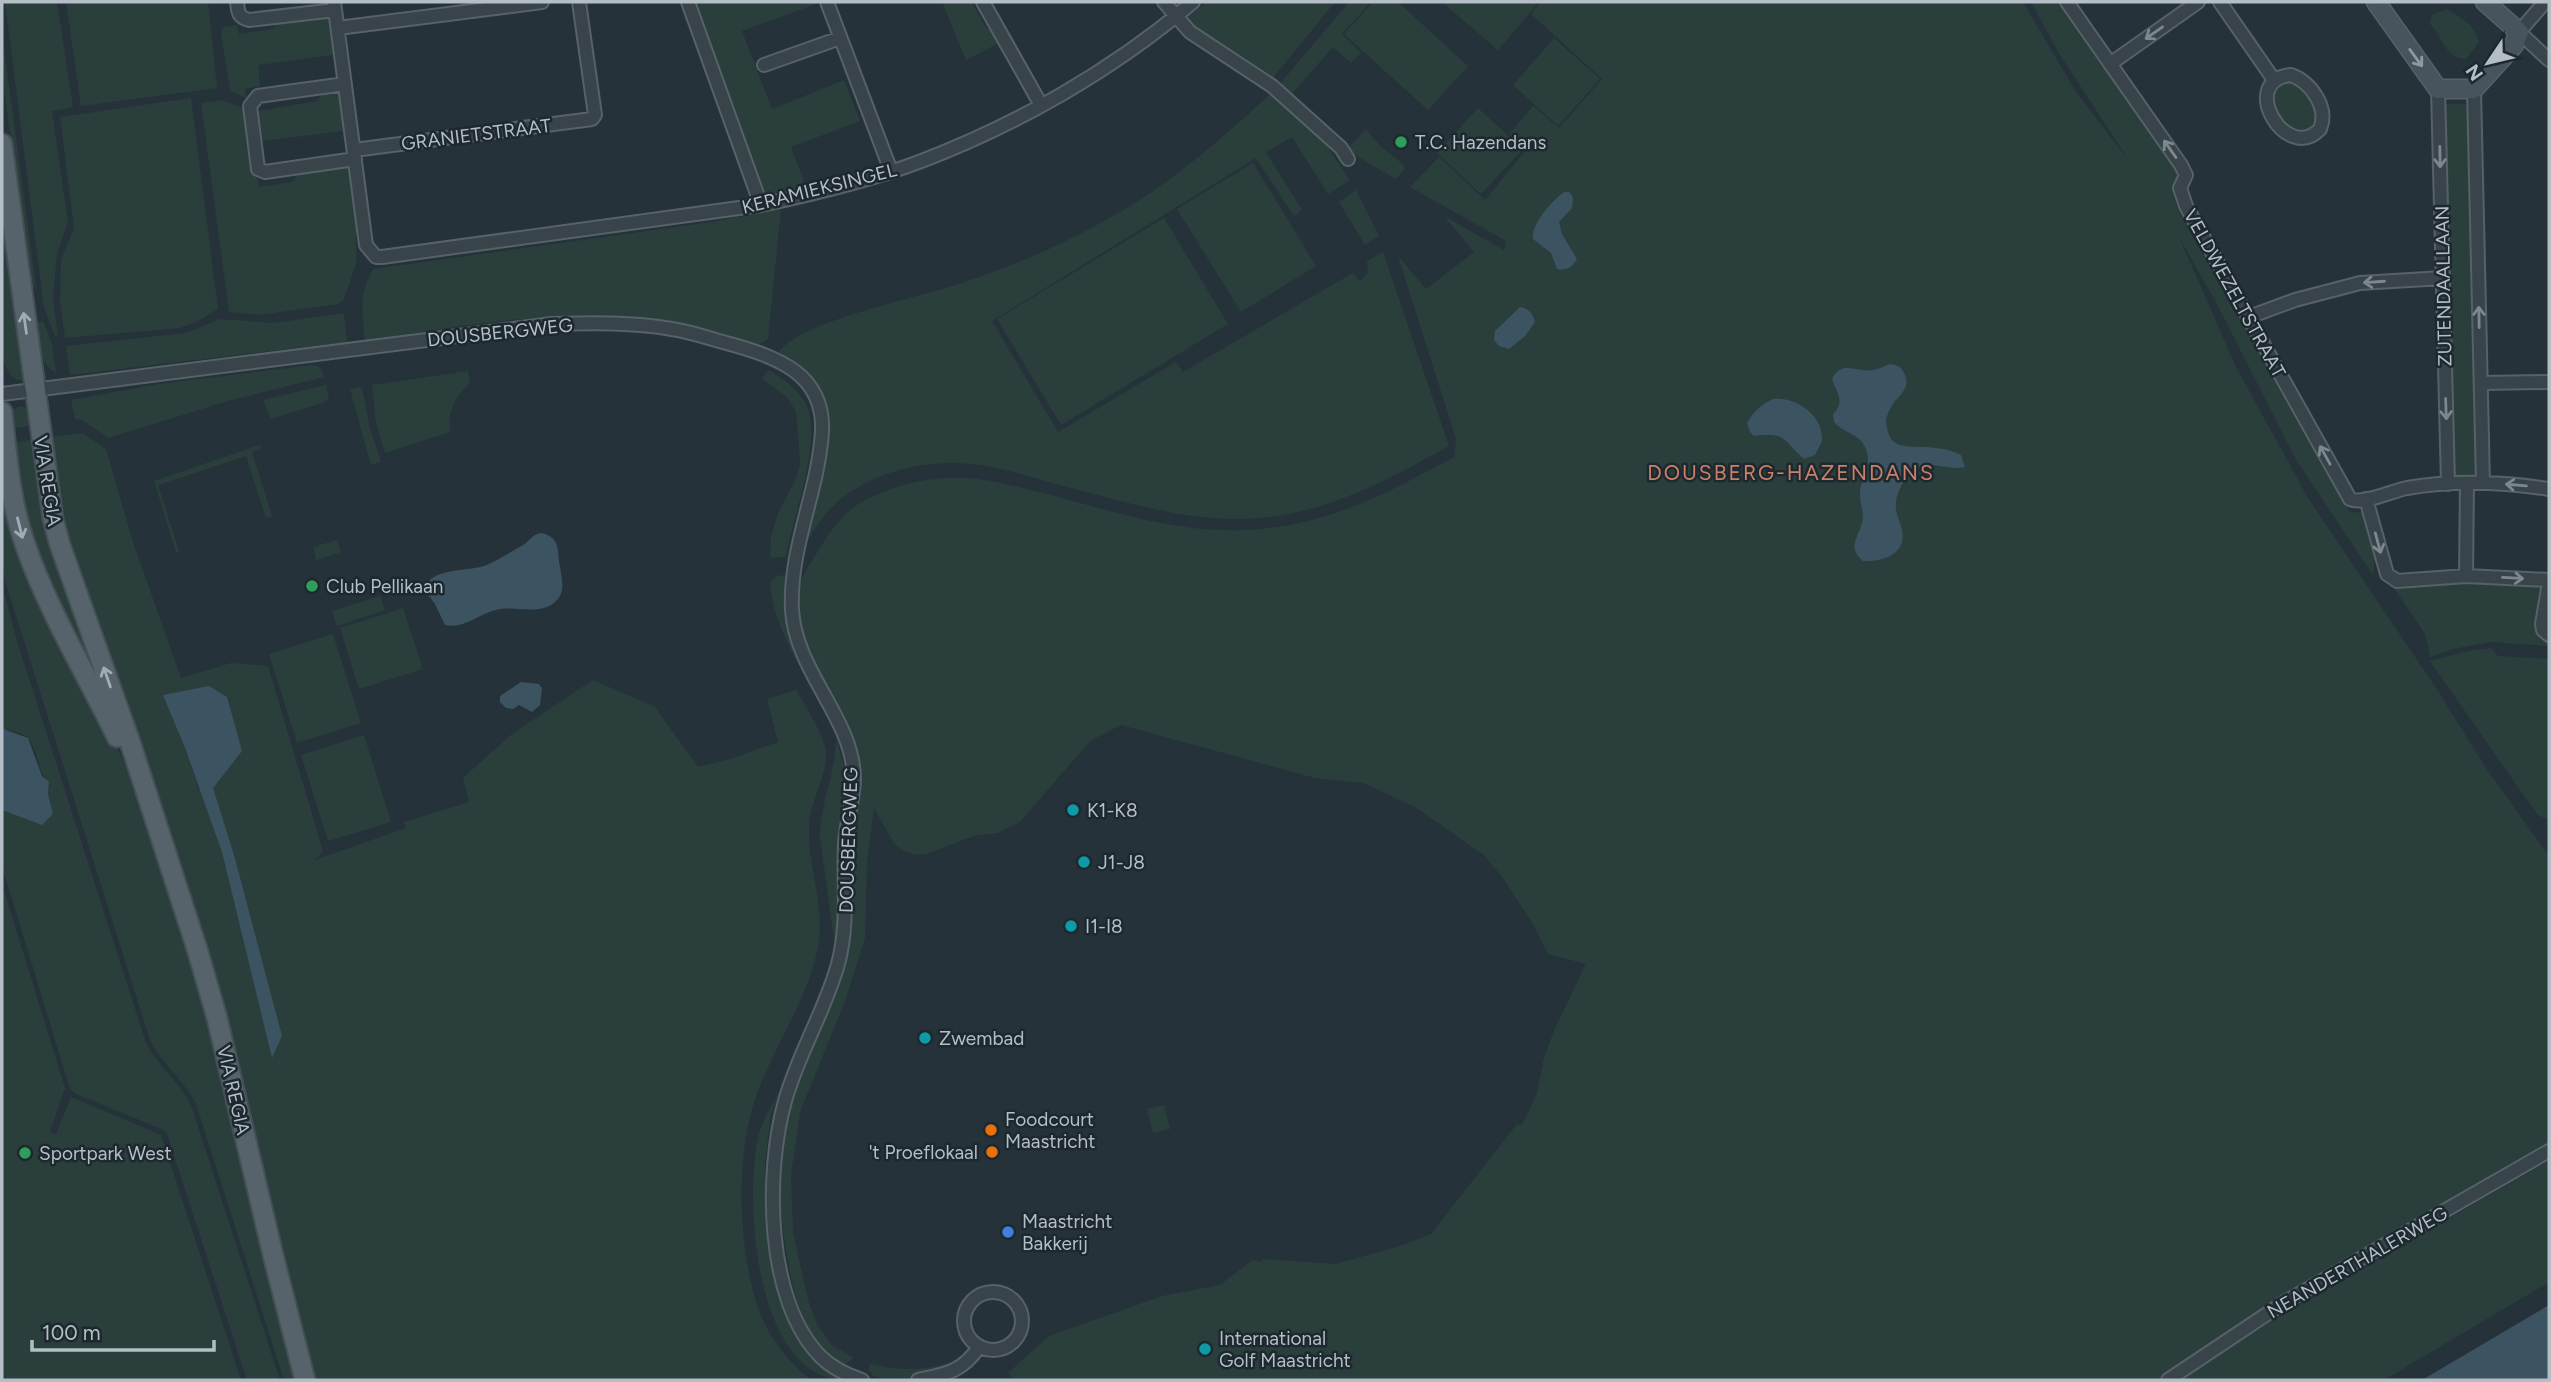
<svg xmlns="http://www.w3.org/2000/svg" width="2551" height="1382" viewBox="0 0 2551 1382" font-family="Figtree,sans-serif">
	<rect width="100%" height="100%" fill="#25323a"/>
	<path fill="#2a3f3b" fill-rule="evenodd" d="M5 2H57L73 107 52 111 68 222 57 254 53 299 58 337 55 336 44 308Z
		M66 2H208L217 88 81 106Z
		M694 2H815L816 4 742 31 772 109 844 80 860 121 791 147 806 187 765 197Z
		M942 2H972L986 28 992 30 999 43 966 60Z
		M1207 2H1335L1272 79 1184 20Z
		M1349 2H1371L1342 34 1361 53 1351 63 1333 47 1291 95 1279 85Z
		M1373 2H1398L1468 66 1428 110 1344 34Z
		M1442 2H1539L1498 50Z
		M1541 2H2023L2076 92 2130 162 2060 55 2031 2H2058L2178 172 2174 195 2178 210 2343 502 2351 513 2364 511 2375 557 2373 575 2295 458 2218 306 2179 237 2236 367 2308 498 2438 691 2486 768 2549 856V1143L2290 1290 2161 1380H1013L1008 1373 1049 1336 1162 1296 1220 1285 1252 1260 1262 1262 1263 1259 1336 1264 1403 1245 1431 1234 1517 1124 1522 1125 1536 1096 1544 1058 1555 1028 1586 964 1548 954 1534 926 1503 878 1484 855 1415 807 1363 783 1315 778 1121 725 1090 741 1020 822 998 833 977 835 926 854 916 855 906 852 895 845 874 808 867 861 865 938 845 1001 800 1112 791 1174 793 1232 808 1300 817 1324 832 1345 854 1358 842 1366C809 1341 796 1306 789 1266 779 1216 774 1163 787 1112 803 1047 851 982 852 913 852 890 850 866 851 843 852 826 861 806 859 789 858 775 847 758 842 746 826 703 793 644 798 598 799 578 810 563 817 553 827 536 840 516 857 505 893 483 942 473 984 480 1070 494 1154 534 1243 530 1325 527 1384 495 1454 457L1456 439 1398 256 1426 289 1474 252 1444 216 1504 250 1506 241 1410 187 1439 157 1485 200 1526 150 1509 134 1533 106 1559 128 1602 79 1531 14Z
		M2446 9C2461 17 2475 25 2479 42L2466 59C2445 59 2442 36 2430 24L2432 15Z
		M328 13 333 55 258 65 260 86 245 89 246 98 230 91 221 32 223 27 237 25 239 34 273 29 278 20Z
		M2 34 36 287 31 288 2 74Z
		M1554 38 1600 79 1558 126 1513 85Z
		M2289 82C2300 85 2316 101 2318 114 2318 117 2316 122 2315 126L2303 133C2288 128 2266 107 2274 90 2277 85 2284 84 2289 82Z
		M338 88 343 131 263 141 259 111 317 101 324 90Z
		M1270 94 1321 138 1350 180 1328 194 1292 137 1266 152 1302 210 1294 216 1256 158 992 321 1058 432 1176 362 1183 372 1353 273 1360 281 1368 273 1367 261 1383 252 1449 446C1382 483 1321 517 1241 519 1185 520 1128 503 1075 489 1040 480 1007 468 972 464 924 459 869 472 833 506 821 518 811 534 803 549L829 442C833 399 815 374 779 352 798 323 910 299 946 288 1019 265 1092 233 1156 189 1197 160 1234 128 1270 94Z
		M191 98 218 309 200 320 180 328 65 338 60 302 61 260 74 228 60 117Z
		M222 100 247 110 259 187 292 182 299 172 348 166 349 169H352L356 200V264L344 299 338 304 259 315 229 312 201 103Z
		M2443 104H2469L2478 474 2476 478 2453 479Z
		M1478 108 1523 149 1481 194 1437 153Z
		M1366 129 1380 146 1404 165V170L1396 179 1360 158 1348 148Z
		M1253 163 1316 266 1241 312 1177 209Z
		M2 169 26 381C9 382 4 365 2 351Z
		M1356 190 1379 236 1365 245 1339 202Z
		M781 209 768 339 758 345C717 335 676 321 633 317 544 310 453 328 365 340 362 309 358 298 373 269L712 222Z
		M1164 218 1228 324 1061 425 997 319Z
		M338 314H344L347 342 70 375 66 346 186 333 220 319 273 323Z
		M43 321 52 344 56 373C37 361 38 343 36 322Z
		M312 365 319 366 324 377 228 401 108 438 82 420 75 419 71 400 158 384Z
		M768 370C783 378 796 388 805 402 825 435 792 519 786 557L770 558 771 538 778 513 795 481 800 465 799 442 796 412 787 397 762 379Z
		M468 371 470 383C455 397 447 411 450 432L385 453 376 423 372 385Z
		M326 385 329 399 322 403 271 419 263 400Z
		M362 387 370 428 381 462 371 465 350 389Z
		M19 406 28 408 35 425 8 429 10 412Z
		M83 433 106 449 133 542 181 678 231 663 268 666 323 851 315 860 406 828 404 822 469 802 463 778 512 734 593 680 655 707 698 767 730 759 778 742 767 699 796 690C806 708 820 728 825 747 830 773 810 799 809 825 807 868 827 908 817 952 805 1006 768 1055 752 1109 736 1166 739 1252 758 1308 768 1336 788 1362 811 1380H313L281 1258 62 536 45 438ZM164 695 242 751 199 790 185 748Z
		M38 439 119 723 36 564 9 443Z
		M260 445 261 448 252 452 272 516 266 518 246 456 158 485 179 551 176 552 154 481Z
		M2 472 135 789 192 952 300 1380H284L196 1104C184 1080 162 1064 150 1040L6 584 2 566Z
		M337 540 341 552 316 560 313 547Z
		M785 575 787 630 796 660C782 632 773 613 770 582L776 576Z
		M2444 581 2542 582 2536 627 2538 631 2549 638V646L2491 642 2453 649 2430 657 2425 634 2393 587Z
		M2 584 17 641 146 1043C158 1067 182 1083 192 1108L280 1380H247L166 1131 76 1094 70 1089 2 866V810L42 824 53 814 48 794 50 785C37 772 39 751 28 738 21 730 9 733 2 726Z
		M380 596 385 610 337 626 332 611Z
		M403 608 423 669 359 689 340 628Z
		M333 634 361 723 297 743 269 654Z
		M2491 648 2498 656 2549 659V820L2538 815 2522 793 2430 661 2468 651Z
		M364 735 391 822 328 841 301 755Z
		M836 738 844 766 845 784 838 838 841 899 835 947 820 837C820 803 836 772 836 738Z
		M2 884 65 1088 50 1132 56 1134 71 1097 161 1135 241 1380H2Z
		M780 1091 771 1114 765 1162V1194L771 1250 779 1280 826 1367 845 1380C755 1380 743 1197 759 1134 763 1119 772 1105 780 1091Z
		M1164 1105 1170 1129 1153 1133 1147 1109Z
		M2549 1161V1282L2384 1380H2182L2241 1338Z
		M951 1362 958 1364C934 1377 899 1382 873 1376L869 1370V1364C901 1370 919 1372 951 1362Z"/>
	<path fill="#3c5361" d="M1564 192H1569L1573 197 1572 208 1559 222 1562 234 1577 259C1572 267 1567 271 1557 269L1551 253 1533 239C1531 224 1552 201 1564 192Z
		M1520 307C1528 308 1533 313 1535 322L1525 336 1509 349 1499 346 1494 340 1495 331Z
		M1890 364C1897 365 1901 366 1904 373 1913 389 1896 396 1890 409 1888 412 1887 416 1886 420 1888 447 1899 446 1921 447 1935 447 1949 449 1961 455L1965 467C1949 471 1931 460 1917 468 1905 474 1894 496 1896 509 1897 517 1901 523 1902 530 1907 554 1883 562 1863 561 1847 548 1858 538 1862 523 1865 513 1860 506 1860 496 1859 479 1873 468 1866 449 1860 433 1844 434 1834 422L1833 414C1846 401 1836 392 1832 379 1841 359 1858 373 1873 370 1879 369 1884 366 1890 364Z
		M1773 399C1794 396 1823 414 1822 439 1822 444 1817 450 1815 455L1804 459C1783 441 1787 431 1754 436L1750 432 1747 423C1754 411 1761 405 1773 399Z
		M541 533C561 537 557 551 560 567 562 580 566 592 555 602 540 616 514 605 496 610 478 614 465 629 445 625L435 604 423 588C435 567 464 572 484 566 492 564 514 550 523 545 530 541 532 534 541 533Z
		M521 682 539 684 542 688 540 705 532 712 519 705 513 709 506 708 500 702V696Z
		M209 686 227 697 242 751 213 788 234 855 282 1036 272 1058 222 852 185 748 163 695Z
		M2 726 6 730 28 738 42 776 49 782 48 794 53 814 42 825 2 810Z
		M2549 1305V1380H2422Z"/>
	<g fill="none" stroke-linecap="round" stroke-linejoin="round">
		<defs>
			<path id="street" d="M237 2C238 12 238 17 249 20L335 10
				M334 2 366 245 376 257H382L761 205C814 194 868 181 919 162 1017 125 1113 70 1193 2
				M688 2 761 205
				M827 2 891 171
				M983 2 1041 105
				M1164 2 1190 32 1272 86 1341 148 1348 159
				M2067 2 2181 165 2186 175 2180 188 2186 206 2350 499C2362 505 2392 491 2407 488 2454 480 2503 482 2549 489
				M2220 2 2274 80
				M2545 2 2519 32 2549 60
				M338 28 542 2
				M2110 64 2198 2
				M764 65 840 38
				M2291 75C2311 82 2329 108 2320 129 2286 165 2237 80 2291 75Z
				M345 84 258 96 250 106 258 169 265 172 355 159
				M2438 89 2448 484
				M2474 89 2483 483
				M354 150 592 119 595 115 579 2
				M2249 317 2295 300 2360 283 2443 278
				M2481 383 2549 382
				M2 394 552 324C592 323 632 322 672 329 692 332 711 339 730 344 777 357 825 374 822 432 818 493 789 548 792 610 796 673 853 718 854 778 854 800 846 822 845 844 843 884 849 924 838 964 825 1011 798 1054 785 1101 765 1172 765 1301 821 1357 832 1368 847 1375 862 1380
				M2366 499 2387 574 2397 581 2466 576 2549 580
				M2466 576 2467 483
				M2549 583 2542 624 2543 630 2549 635
				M964 1321a29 29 0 1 1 58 0a29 29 0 1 1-58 0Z
				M918 1380C946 1374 962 1372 979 1347
				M2168 1380 2285 1302 2549 1151"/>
			<path id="secondary" d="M2376 2 2438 89H2474L2514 45 2519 32 2485 2"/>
			<path id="primary" d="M2 144 53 519 60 545 130 742 198 952 217 1018 273 1255 305 1380
				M2 412C7 456 10 502 25 544 48 611 86 673 117 737"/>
		</defs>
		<use href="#street" stroke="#566168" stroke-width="16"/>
		<use href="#secondary" stroke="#566168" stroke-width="21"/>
		<use href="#primary" stroke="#444f56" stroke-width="23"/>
		<use href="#street" stroke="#38434a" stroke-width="12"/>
		<use href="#secondary" stroke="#47535d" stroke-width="18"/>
		<use href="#primary" stroke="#56636a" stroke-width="19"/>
	</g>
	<defs><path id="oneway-shaft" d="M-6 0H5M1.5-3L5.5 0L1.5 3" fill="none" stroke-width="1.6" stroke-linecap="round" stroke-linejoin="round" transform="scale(1.75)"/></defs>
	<g stroke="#7c878e">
		<use href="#oneway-shaft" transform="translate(2154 33) rotate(145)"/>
		<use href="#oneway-shaft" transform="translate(2170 149) rotate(-125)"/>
		<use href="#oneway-shaft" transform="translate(2440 157) rotate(89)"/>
		<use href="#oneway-shaft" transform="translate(2374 282) rotate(176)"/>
		<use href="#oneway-shaft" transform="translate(2479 317) rotate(-91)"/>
		<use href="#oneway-shaft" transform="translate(2446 409) rotate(88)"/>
		<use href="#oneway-shaft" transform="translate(2325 455) rotate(-119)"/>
		<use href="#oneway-shaft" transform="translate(2516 485) rotate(-175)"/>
		<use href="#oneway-shaft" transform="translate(2378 543) rotate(75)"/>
		<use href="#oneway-shaft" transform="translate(2513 578) rotate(3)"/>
	</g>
	<use stroke="#8e99a1" href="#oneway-shaft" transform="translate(2416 58) rotate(54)"/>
	<g stroke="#a1acb4">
		<use href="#oneway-shaft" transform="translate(25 323) rotate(-98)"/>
		<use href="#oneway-shaft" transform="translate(20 528) rotate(76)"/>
		<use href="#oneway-shaft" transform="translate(107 677) rotate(-109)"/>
	</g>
	<g fill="#2e9e5b" stroke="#1d282f" stroke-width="2.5">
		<circle cx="1401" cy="142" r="7"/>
		<circle cx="312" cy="586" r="7"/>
		<circle cx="25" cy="1153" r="7"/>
	</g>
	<g fill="#0f9aa8" stroke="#1d282f" stroke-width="2.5">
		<circle cx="1073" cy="810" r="7"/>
		<circle cx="1084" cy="862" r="7"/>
		<circle cx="1071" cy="926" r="7"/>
		<circle cx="925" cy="1038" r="7"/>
		<circle cx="1205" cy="1349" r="7"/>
	</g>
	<g fill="#e8710a" stroke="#1d282f" stroke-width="2.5">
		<circle cx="991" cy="1130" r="7"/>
		<circle cx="992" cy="1152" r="7"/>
	</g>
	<circle fill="#3f7fe0" stroke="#1d282f" stroke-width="2.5" cx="1008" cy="1232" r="7"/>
	<g text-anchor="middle" stroke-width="5" stroke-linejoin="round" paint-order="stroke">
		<g font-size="19" fill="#b4bec6" stroke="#1d282f">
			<text transform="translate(476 134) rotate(-7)" y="7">GRANIETSTRAAT</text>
			<text transform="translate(819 188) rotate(-14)" y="7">KERAMIEKSINGEL</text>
			<text transform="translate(2443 286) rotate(-91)" y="7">ZUTENDAALLAAN</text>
			<text transform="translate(2235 293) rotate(61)" y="7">VELDWEZELTSTRAAT</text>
			<text transform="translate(500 332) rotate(-6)" y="7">DOUSBERGWEG</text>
			<text transform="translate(48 481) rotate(81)" y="7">VIA REGIA</text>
			<text transform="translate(848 840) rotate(-88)" y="7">DOUSBERGWEG</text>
			<text transform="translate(234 1090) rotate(77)" y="7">VIA REGIA</text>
			<text transform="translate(2357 1262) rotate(-30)" y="7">NEANDERTHALERWEG</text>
		</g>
		<g font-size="19" fill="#b4bec6" stroke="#1d282f" text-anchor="start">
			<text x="1415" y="149">T.C. Hazendans</text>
			<text x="326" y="593">Club Pellikaan</text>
			<text x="1087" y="817">K1-K8</text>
			<text x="1098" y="869">J1-J8</text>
			<text x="1085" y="933">I1-I8</text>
			<text x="939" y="1045">Zwembad</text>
			<text x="1005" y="1126">Foodcourt<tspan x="1005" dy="22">Maastricht</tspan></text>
			<text x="978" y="1159" text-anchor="end">'t Proeflokaal</text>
			<text x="39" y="1160">Sportpark West</text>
			<text x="1022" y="1228">Maastricht<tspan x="1022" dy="22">Bakkerij</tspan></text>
			<text x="1219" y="1345">International<tspan x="1219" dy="22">Golf Maastricht</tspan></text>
		</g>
		<g font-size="21" letter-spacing="2" fill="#ca806a" stroke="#1d282f">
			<text x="1791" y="480">DOUSBERG-HAZENDANS</text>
		</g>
	</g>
	<rect width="2551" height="1382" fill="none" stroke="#b4bec6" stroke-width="7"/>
	<g transform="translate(2488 63) rotate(235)" stroke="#1d282f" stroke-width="5" paint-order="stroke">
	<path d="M0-5L12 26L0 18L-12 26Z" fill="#b4bec6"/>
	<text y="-10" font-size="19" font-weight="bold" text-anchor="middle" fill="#b4bec6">N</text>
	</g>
	<path d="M32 1340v10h182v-10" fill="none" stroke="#b4bec6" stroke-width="3.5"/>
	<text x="42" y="1340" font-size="21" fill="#b4bec6" stroke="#1d282f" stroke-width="5" paint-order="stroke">100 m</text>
</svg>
